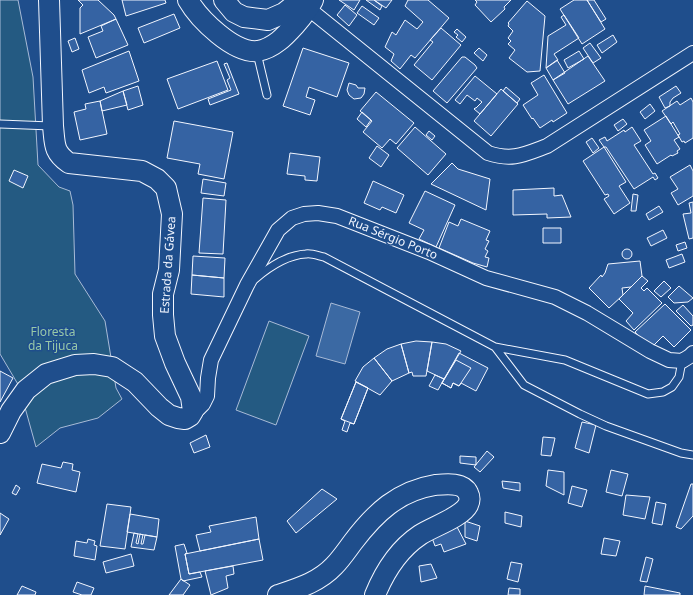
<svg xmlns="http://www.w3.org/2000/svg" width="693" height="595" viewBox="0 0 693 595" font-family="'Noto Sans',sans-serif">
	<rect width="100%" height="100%" fill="#1f4e8c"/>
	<path fill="#245a82" stroke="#a8bbd7" d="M0 0H18L33 77 38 165 59 187 70 191 73 205 75 274 105 321 116 388 122 399 98 418 60 428 36 447 19 386 0 354Z
		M269 321 309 336 276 425 236 410Z"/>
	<path fill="#3b69a3" stroke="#a8bbd7" d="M331 303 360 312 345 364 316 356Z"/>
	<path fill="#3563a3" stroke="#f2f6ff" d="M78 0H98L114 15 116 19 80 34V8L83 5Z
		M122 0H165L166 3 126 16Z
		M339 0H360L354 10Z
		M366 0H374L382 6 380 10Z
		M374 0H392L386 8Z
		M408 0H428L449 18 415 58 411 55 400 69 391 61 394 54 385 47 392 32 396 35 405 20 417 29 423 22 405 6Z
		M475 0H511L504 7 505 9 491 22 475 5 477 2Z
		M574 0H587L605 29 582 44 560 9Z
		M587 0H594L606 19 601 22Z
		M527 1 545 16 540 71 527 72 509 58 515 50 508 44 511 41 508 38 513 31 508 26 509 24 508 23Z
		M345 5 357 15 349 26 337 15Z
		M362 6 379 18 374 25 357 13Z
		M174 14 180 28 144 43 138 28Z
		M564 15 579 38 554 54 558 60 546 68 548 36 566 25 561 17Z
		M116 19 128 45 96 58 88 37 103 31 101 26Z
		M441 28 461 45 432 80 414 65 433 42 430 40Z
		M457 29 466 37 462 42 456 37 458 35 454 32Z
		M613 35 617 42 602 53 597 45Z
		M75 38 79 49 72 52 68 41Z
		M590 43 601 58 593 63 583 48Z
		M303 48 349 63 337 97 309 87 306 97 315 100 310 115 283 106Z
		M479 48 487 55 483 61 474 53Z
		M129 51 139 81 106 93 104 87 89 93 82 70Z
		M579 51 584 59 568 68 564 60Z
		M588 56 605 81 568 104 553 80Z
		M462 57H465L475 65 477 68 447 103 433 91Z
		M557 60 565 73 553 80 546 68Z
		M217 61 228 90 178 109 167 79Z
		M227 63 239 94 210 105 208 99 231 90 227 80 230 78 224 64Z
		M544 75 567 113 553 122 552 120 540 128 533 118 532 119 523 105 538 95 531 83Z
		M475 76 497 94 480 114 474 109 475 108H476L482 102 477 98 475 101 467 95 460 104 455 100Z
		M349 83 356 85 358 88H365L364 94 361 98 354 99 349 95 347 90Z
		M138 86 143 105 128 110 123 91Z
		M676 86 681 93 673 98 670 102V106L665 108 659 97Z
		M506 87 520 99 517 103 503 91Z
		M501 89 518 104 491 136 474 121Z
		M123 91 127 105 102 111 100 101Z
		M376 92 414 123 396 144 390 139 382 148 363 132 372 121 360 111Z
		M691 98 693 102V138L685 143 684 141 682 142 678 135 680 134 673 122 671 124 662 111 677 101 680 105Z
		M100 101 107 134 80 140 74 112 86 109 85 104Z
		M650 104 655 111 645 119 640 112Z
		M362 112 371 120 366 127 357 119Z
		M666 116 679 137 674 140 680 149 677 151 678 153 672 156 671 155 657 164 645 145 651 141 644 130Z
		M623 119 627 124 618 131 614 125Z
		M174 121 233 132 224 179 198 174 200 164 167 158Z
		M415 127 446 154 428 175 397 148Z
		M632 127 641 141 634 145 653 174 655 173 658 178 655 180 653 177 634 189 606 147H604L599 140 605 137 607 141 624 130 625 132Z
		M429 131 435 136 432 140 426 135Z
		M592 138 599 148 593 153 586 142Z
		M377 146 389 155 381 167 369 158Z
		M604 147 626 182 619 186 630 203 614 214 604 199 609 196 608 194 605 195 583 161Z
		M290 153 320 157 317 181 305 180V176L287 174Z
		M452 163 458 169 490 179 486 210 431 184Z
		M690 165 693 171V196L678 205 671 193 678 189 670 177Z
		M14 170 28 176 23 188 9 181Z
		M203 179 226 183 224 196 201 193Z
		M373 181 404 195 396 213 382 207 380 210 364 203Z
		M554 188V196L562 195 571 217 547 218V214L513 215V190Z
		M425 191 455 205 436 247 419 239 424 230 409 223Z
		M633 194 638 195 636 211H631Z
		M203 198 226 200 223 254 199 253Z
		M693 202V238L689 239 683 214 691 213 689 203Z
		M659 206 663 212 649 220 646 214Z
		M461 219 490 231 486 240 489 241 485 249 488 251 485 257 489 258 487 267 473 263 439 248 449 222 458 226Z
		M543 228H561V243H543Z
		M663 230 667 238 651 246 647 238Z
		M685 242 687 248 678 251 676 245Z
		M622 254a5 5 0 1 1 10 0a5 5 0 1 1-10 0Z
		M682 254 685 262 669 268 666 260Z
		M193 256 225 258 224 278 192 275Z
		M640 261 642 276 631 287 622 288 623 295 609 308 589 288 601 275 602 277 605 273 608 264Z
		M192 275 224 278V297L191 294Z
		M642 276 648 281 641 288 644 291 647 288 662 303 634 330 626 321 633 313 619 299Z
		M664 281 671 288 661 297 654 291Z
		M679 286 693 298 688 302 674 303 668 297Z
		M665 304 691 330 674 347 663 336 650 349 635 332Z
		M683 305 693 316V325L691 326 676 311Z
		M416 341 432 342 426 376H413L412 372 409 373 401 344Z
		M432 342 446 344 461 351 444 379 427 371Z
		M401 344 409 373 392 381 374 358 387 349Z
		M459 353 488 368 476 391 461 383 459 386 453 383 451 388 442 383Z
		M374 358 392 381 380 395 355 381 363 367Z
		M456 360 471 368 459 386 453 383 451 388 442 383Z
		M0 371 13 378 0 402Z
		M435 375 444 379 438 390 429 386Z
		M356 382 368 388 354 424 341 419Z
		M356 382 368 388 354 424 350 423 347 432 342 430 345 421 341 419Z
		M582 422 596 425 589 453 575 448Z
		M206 435 210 447 194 453 190 443Z
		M543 437 555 438 551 456 541 455Z
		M487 451 494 457 480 472 474 467Z
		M460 456 476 457V465L460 463Z
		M63 462 73 464 72 470 80 472 76 492 37 483 42 464 61 468Z
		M548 470 564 472V495L546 486Z
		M611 470 628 474 622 496 606 492Z
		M502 481 520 483V491L503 488Z
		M691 484H693V516L681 529 676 527Z
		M16 485 20 488 16 495 12 493Z
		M572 486 587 490 582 507 568 503Z
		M322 489 337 499 296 533 287 521Z
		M626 495 650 497 645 519 623 515Z
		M656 502 666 504 662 525 652 523Z
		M107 504 131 507 125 549 100 546Z
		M505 512 522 516 521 527 505 523Z
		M0 513 9 519 0 535Z
		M130 514 159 519 157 537 127 532Z
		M256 517 259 539 200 551 196 535 211 532 209 526Z
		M465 521 480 526 477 541 465 537Z
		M456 525 466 544 444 552 441 544 435 546 431 535Z
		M134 533 138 534 136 543 138 544 140 534 143 535 141 544H143L145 535 157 537 154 550 131 547Z
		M604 538 620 541 616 556 601 554Z
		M88 539 95 541 94 545 97 546 95 560 74 556 76 541 87 543Z
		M259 539 263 560 189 574 185 554Z
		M184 544 187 553 185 554 189 574 200 572 202 577 183 581 181 579 175 546Z
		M131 554 134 566 106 573 103 562Z
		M646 557 653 559 647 582 640 581Z
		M511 562 522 564 518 582 507 579Z
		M431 564 437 578 421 582 419 566Z
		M233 566 234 574 226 576 228 588 211 595 205 571Z
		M181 579 190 585 183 595H169Z
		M77 582 94 588 91 595H82L73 592Z
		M22 586 36 592 35 595H17Z
		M645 586 680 593V595H644Z
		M509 588 520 589V595H508Z"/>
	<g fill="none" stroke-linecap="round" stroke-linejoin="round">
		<defs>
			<path id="lane" d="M257 53 267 95
				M0 124 51 126
				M255 279C269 267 286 255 306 254 311 253 319 256 324 257L495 347 565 360 648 394 663 392 672 387 679 377 682 361
				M495 347 524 385 580 414 606 426 681 453 693 455"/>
			<path id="street" d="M301 4 309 9 488 153C512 161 523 155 547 146L693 53
				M193 411 198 409 203 404 207 396 208 378 211 360 247 285 278 230 292 218 304 214 318 213 337 216 429 252 486 278 555 297 587 313 650 351 669 360 682 361 690 356 693 353"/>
			<path id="secondary" d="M188 0C199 19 234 54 258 51 274 48 285 36 295 25 302 17 308 10 313 0
				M224 0 234 12 244 17 268 20 284 13 298 2 297 0
				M0 433 11 411 26 390 46 374 75 365 94 364 112 367 135 382 159 407 169 415 178 418 185 419 190 416 193 411 191 397 175 363 165 336 163 315V294L169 270 172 214 166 188 157 179 142 171 69 163C53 152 55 144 53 126L49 0
				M278 595C299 588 319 582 334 566 341 559 347 550 353 542 375 513 398 491 435 485 446 484 463 482 468 493 470 497 470 501 468 505 462 517 432 527 420 535 399 549 384 573 375 595"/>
		</defs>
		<use href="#lane" stroke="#f2f6ff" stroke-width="9"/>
		<use href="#street" stroke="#f2f6ff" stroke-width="16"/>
		<use href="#secondary" stroke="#f2f6ff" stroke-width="22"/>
		<use href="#lane" stroke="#1f4e8c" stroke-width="7"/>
		<use href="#street" stroke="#1f4e8c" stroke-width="14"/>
		<use href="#secondary" stroke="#1f4e8c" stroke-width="20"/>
	</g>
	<g text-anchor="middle" stroke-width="3" stroke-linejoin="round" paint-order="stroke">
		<g font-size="12" fill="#f2f6ff" stroke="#1f4e8c">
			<text transform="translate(393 238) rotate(22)" y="4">Rua Sérgio Porto</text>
			<text transform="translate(168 265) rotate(-86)" y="4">Estrada da Gávea</text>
		</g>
		<g font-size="12" fill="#97c8a6" stroke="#1f4e8c">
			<text x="53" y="336">Floresta<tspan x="53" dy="14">da Tijuca</tspan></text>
		</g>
	</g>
</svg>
